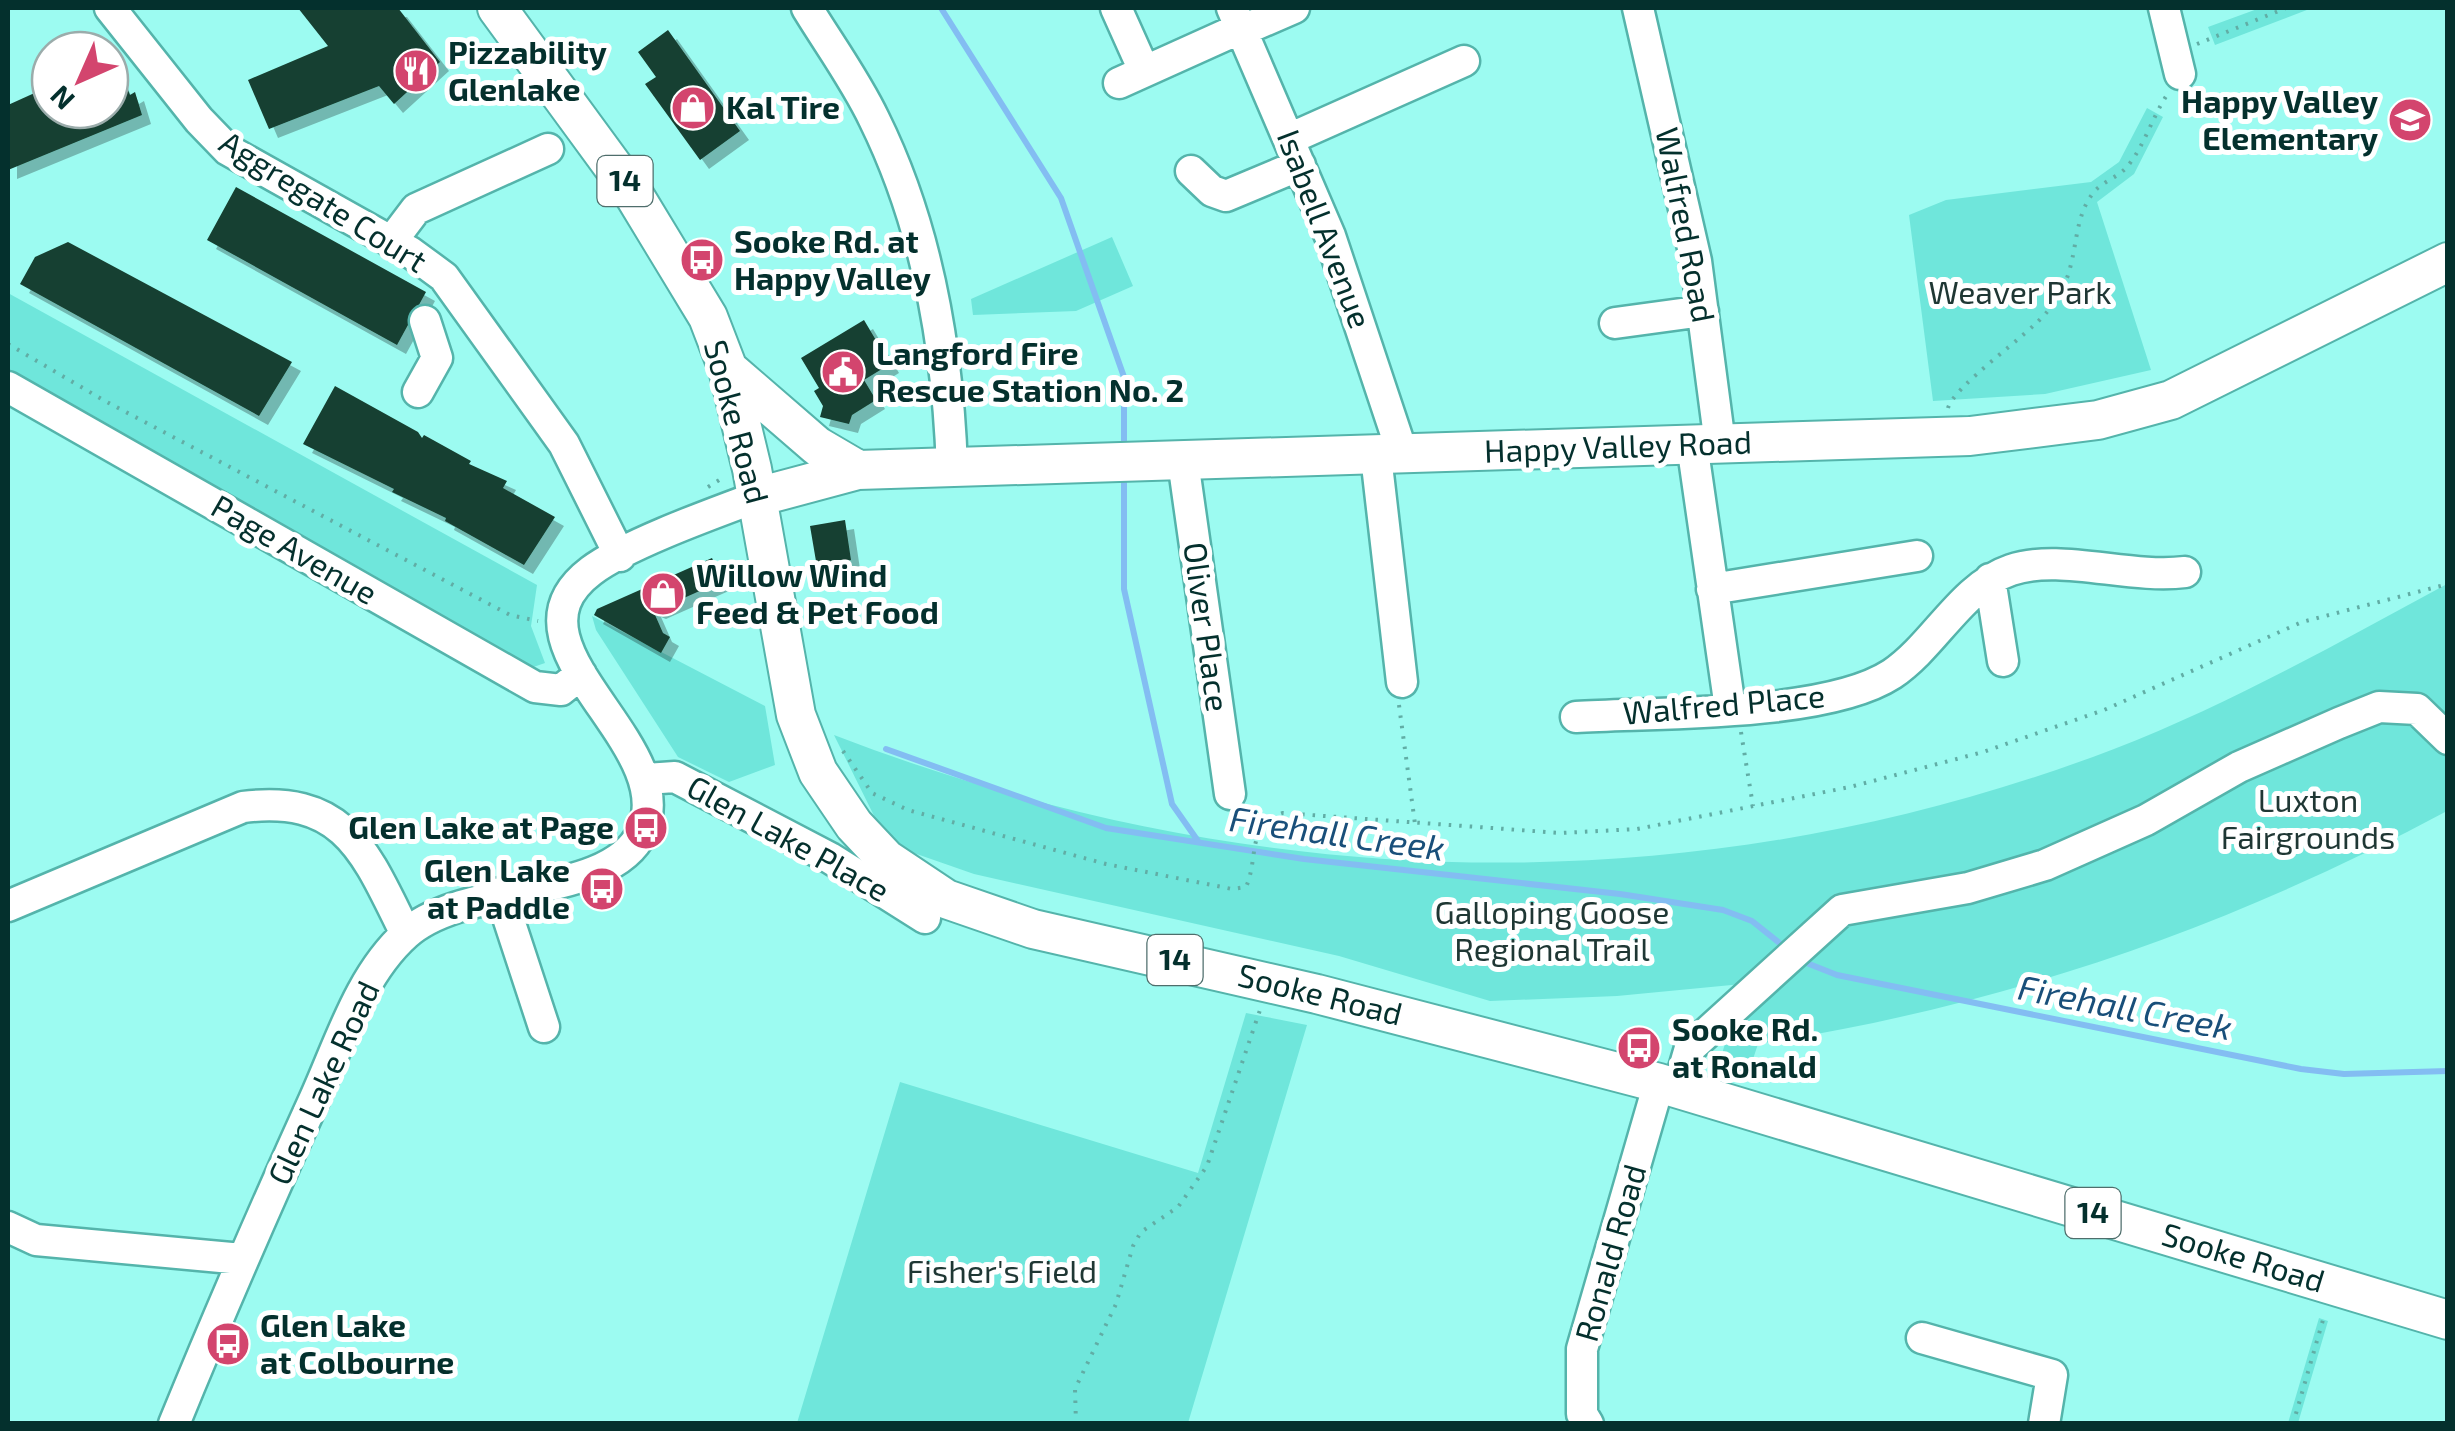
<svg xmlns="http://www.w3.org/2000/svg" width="2455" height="1431" viewBox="0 0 2455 1431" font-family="'Exo 2',sans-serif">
	<defs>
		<filter id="shadow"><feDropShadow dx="9" dy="9" stdDeviation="0" flood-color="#0004"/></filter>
	</defs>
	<rect width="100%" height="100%" fill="#9cfbf1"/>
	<path fill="#6fe6db" d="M2260 8H2312L2215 45 2208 27Z
		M2147 108 2163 117 2134 174 2097 202 2151 370 2045 394 1933 401 1909 215 1946 200 2091 182 2119 162Z
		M1112 237 1133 286 1076 311 973 315 971 299Z
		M8 293 537 585 531 626 545 663 519 672 8 389Z
		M2447 584V811C2229 928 2003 1006 1758 1044L1747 1077 1718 1068 1742 984 1617 996 1490 1001 1339 956 974 874 888 844 834 735C1251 896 1694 909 2114 749 2230 704 2338 643 2447 584Z
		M592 616 765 706 775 765 729 782 678 757 596 630Z
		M1246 1013 1307 1025 1188 1423H797L900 1082 1198 1173Z
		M2319 1318 2328 1321 2298 1423H2288Z"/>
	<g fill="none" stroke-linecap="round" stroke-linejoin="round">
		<path stroke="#83bdf2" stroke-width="6" d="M941 8 1061 198 1124 377V451
			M1124 473V589L1172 804 1198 841
			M886 749 1106 828 1304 859 1620 894 1723 910 1752 921 1782 945
			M1799 960 1837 975 2301 1069 2344 1074 2448 1071"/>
	</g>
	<path fill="#154031" filter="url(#shadow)" d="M298 8H398L440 62 394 104 379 86 269 129 248 80 328 46Z
		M668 30 740 131 700 160 645 84 656 77 638 52Z
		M115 71 123 89 127 88 130 95 135 92 142 115 8 170V105L50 86V110H110V73Z
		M236 187 426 292 397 345 207 240Z
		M68 242 292 362 259 416 20 284 35 257Z
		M864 320 890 364 864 380 876 400 852 415 849 424 820 417 823 406 814 391 819 388 801 358Z
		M335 386 418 432 422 438 424 435 471 461 469 464 507 481 503 488 555 517 524 565 445 521 446 518 392 492 394 489 303 444Z
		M845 520 851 560 817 567 810 526Z
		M712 558 722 581 657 610 652 608 663 633 670 637 661 653 594 615 597 609Z"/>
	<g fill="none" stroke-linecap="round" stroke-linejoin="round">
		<defs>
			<path id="minor" d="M110 8 199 120 228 150 410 252 444 277 564 444 620 556
				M807 8C829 44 856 81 874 119 928 228 948 349 952 469
				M1116 8 1138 57
				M1232 8 1330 236 1403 455
				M1638 8 1696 261 1720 444
				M2164 8 2180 74
				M1243 30 1294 8
				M1119 83 1241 28
				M1289 139 1464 61
				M1191 171 1212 191 1226 196 1300 165
				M391 242 416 209 548 149
				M1615 323 1703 311
				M8 387 535 687 561 690 581 674
				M418 392 437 358 425 321
				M1692 444 1730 708
				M1376 456 1402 682
				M1183 461 1230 794
				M1990 579 2003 661
				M1712 589 1917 556
				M1576 717C1658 712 1826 717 1892 674 1935 645 1961 587 2011 570 2059 553 2129 579 2185 572
				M646 779 675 777 830 858 925 918
				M500 893 544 1027
				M8 906 243 807C346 794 366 854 406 934
				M1678 1089 1690 1048 1842 910 1968 888 2045 865 2146 820 2239 767 2339 723 2379 707 2417 709 2448 739
				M8 1227 36 1240 242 1259
				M1922 1338 2052 1375 2044 1424
				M174 1424C219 1314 266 1206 315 1098 340 1043 360 975 406 934 465 881 611 900 642 832 683 742 492 646 591 571 625 545 714 513 757 497
				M1588 1424 1582 1414V1349L1659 1083"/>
			<path id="major" d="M497 8 634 195 708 317 728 369 752 469 796 715 818 772 854 825 886 859 946 899 1033 929 1317 994 1659 1083 2448 1320
				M728 369 817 446 858 470
				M757 497 858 470 1970 436 2098 420 2171 400 2448 262"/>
		</defs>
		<use href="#minor" stroke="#54b4ab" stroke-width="35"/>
		<use href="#major" stroke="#54b4ab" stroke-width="42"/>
		<path stroke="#61ada5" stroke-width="4" stroke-dasharray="2.5 8" stroke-linecap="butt" d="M2197 44 2286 8
			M8 344 105 401 510 615 538 621
			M1948 408C1955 385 2026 337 2047 312 2084 270 2067 225 2094 192 2102 182 2116 178 2125 169 2143 150 2152 117 2167 95
			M708 487 724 477
			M1399 705 1415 824
			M1741 732 1753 806
			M843 751 872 793 908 810 1106 864 1232 889 1246 887C1259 858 1246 824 1283 813L1561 833 1637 829 1850 787 1983 752 2104 710 2302 622 2448 584
			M1076 1424 1075 1389 1116 1304 1133 1246 1141 1232 1178 1207 1207 1166 1260 1010
			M2293 1424 2325 1313"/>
		<use href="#minor" stroke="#fff" stroke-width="30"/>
		<use href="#major" stroke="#fff" stroke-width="38"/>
	</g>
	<defs>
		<symbol id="restaurant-disc" viewBox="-11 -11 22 22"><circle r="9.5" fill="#d3456e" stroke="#fff"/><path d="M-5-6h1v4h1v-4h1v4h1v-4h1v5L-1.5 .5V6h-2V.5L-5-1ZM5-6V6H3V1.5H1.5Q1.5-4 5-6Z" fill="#fff"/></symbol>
		<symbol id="shop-disc" viewBox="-11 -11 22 22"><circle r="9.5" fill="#d3456e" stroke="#fff"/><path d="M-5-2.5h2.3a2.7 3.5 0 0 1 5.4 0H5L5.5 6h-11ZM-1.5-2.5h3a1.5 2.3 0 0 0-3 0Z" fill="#fff"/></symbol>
		<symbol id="school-disc" viewBox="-11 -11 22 22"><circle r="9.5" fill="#d3456e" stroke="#fff"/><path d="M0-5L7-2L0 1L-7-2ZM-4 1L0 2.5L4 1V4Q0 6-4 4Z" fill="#fff"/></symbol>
		<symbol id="bus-disc" viewBox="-11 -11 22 22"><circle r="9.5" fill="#d3456e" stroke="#fff"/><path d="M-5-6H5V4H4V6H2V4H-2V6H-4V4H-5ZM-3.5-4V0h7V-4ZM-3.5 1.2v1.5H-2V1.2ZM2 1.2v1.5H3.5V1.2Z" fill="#fff"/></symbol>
		<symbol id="civic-disc" viewBox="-11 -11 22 22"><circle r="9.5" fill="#d3456e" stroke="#fff"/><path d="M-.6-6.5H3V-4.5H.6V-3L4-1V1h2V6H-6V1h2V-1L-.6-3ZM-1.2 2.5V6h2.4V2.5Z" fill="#fff"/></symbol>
	</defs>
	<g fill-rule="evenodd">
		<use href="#restaurant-disc" x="391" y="46" width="50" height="50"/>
		<use href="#shop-disc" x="668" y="83" width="50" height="50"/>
		<use href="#school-disc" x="2385" y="95" width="50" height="50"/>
		<use href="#bus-disc" x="677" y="235" width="50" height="50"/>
		<use href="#civic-disc" x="818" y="347" width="50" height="50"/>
		<use href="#shop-disc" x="638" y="569" width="50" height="50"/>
		<use href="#bus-disc" x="621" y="803" width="50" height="50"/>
		<use href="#bus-disc" x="577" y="864" width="50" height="50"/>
		<use href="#bus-disc" x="1614" y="1023" width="50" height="50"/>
		<use href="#bus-disc" x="203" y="1319" width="50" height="50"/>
	</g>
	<g text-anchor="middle" stroke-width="10" stroke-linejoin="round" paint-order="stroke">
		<g fill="#fff" stroke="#4f6e6c" stroke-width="2.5">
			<rect x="597.5" y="156" width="55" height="50" rx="8"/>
			<rect x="1147.5" y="935" width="55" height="50" rx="8"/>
			<rect x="2065.5" y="1188" width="55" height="50" rx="8"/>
		</g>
		<g font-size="30" font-weight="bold" fill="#04302d">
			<text x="625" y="191">14</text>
			<text x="1175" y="970">14</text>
			<text x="2093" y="1223">14</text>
		</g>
		<g font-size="32" font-weight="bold" fill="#04302d" stroke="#fff" text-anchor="start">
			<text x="448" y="64">Pizzability<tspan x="448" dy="37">Glenlake</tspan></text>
			<text x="2378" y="113" text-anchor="end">Happy Valley<tspan x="2378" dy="37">Elementary</tspan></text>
			<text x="726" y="119">Kal Tire</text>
			<text x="734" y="253">Sooke Rd. at<tspan x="734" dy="37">Happy Valley</tspan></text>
			<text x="876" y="365">Langford Fire<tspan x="876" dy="37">Rescue Station No. 2</tspan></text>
			<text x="696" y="587">Willow Wind<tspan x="696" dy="37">Feed &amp; Pet Food</tspan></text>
			<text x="614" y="839" text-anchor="end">Glen Lake at Page</text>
			<text x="570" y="882" text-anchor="end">Glen Lake<tspan x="570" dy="37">at Paddle</tspan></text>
			<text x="1672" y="1041">Sooke Rd.<tspan x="1672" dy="37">at Ronald</tspan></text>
			<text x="260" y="1337">Glen Lake<tspan x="260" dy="37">at Colbourne</tspan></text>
		</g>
		<g font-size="32" fill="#04302d" stroke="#fff">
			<text transform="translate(323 202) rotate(32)" y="11">Aggregate Court</text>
			<text transform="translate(1685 225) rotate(79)" y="11">Walfred Road</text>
			<text transform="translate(1324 229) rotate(69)" y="11">Isabell Avenue</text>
			<text transform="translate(736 422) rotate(75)" y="11">Sooke Road</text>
			<text transform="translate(1618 447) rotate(-2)" y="11">Happy Valley Road</text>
			<text transform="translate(294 550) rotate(30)" y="11">Page Avenue</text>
			<text transform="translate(1206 627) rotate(82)" y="11">Oliver Place</text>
			<text transform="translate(1724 705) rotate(-5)" y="11">Walfred Place</text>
			<text transform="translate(788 839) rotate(29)" y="11">Glen Lake Place</text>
			<text transform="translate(1320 995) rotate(14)" y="11">Sooke Road</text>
			<text transform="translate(324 1083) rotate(-65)" y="11">Glen Lake Road</text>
			<text transform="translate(1611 1253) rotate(-74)" y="11">Ronald Road</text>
			<text transform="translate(2243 1258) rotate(17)" y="11">Sooke Road</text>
		</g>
		<g font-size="32" fill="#1f3734" stroke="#fff">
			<text x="2020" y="304">Weaver Park</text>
			<text x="2308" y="812">Luxton<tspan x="2308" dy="37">Fairgrounds</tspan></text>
			<text x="1552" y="924">Galloping Goose<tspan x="1552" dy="37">Regional Trail</tspan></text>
			<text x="1002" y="1283">Fisher's Field</text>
		</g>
		<g font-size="35" font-style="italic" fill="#194f7a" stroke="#fff">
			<text transform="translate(1337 834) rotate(8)" y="12">Firehall Creek</text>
			<text transform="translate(2125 1008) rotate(11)" y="12">Firehall Creek</text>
		</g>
	</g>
	<rect width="2455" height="1431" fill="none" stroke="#04302d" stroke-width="20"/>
	<g transform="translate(80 80) rotate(225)"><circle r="48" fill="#ffffff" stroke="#9bacab" stroke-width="2.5"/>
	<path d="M0-8L18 38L0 25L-18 38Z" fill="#d3456e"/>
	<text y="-15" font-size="28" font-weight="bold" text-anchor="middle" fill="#04302d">N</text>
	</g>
</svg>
